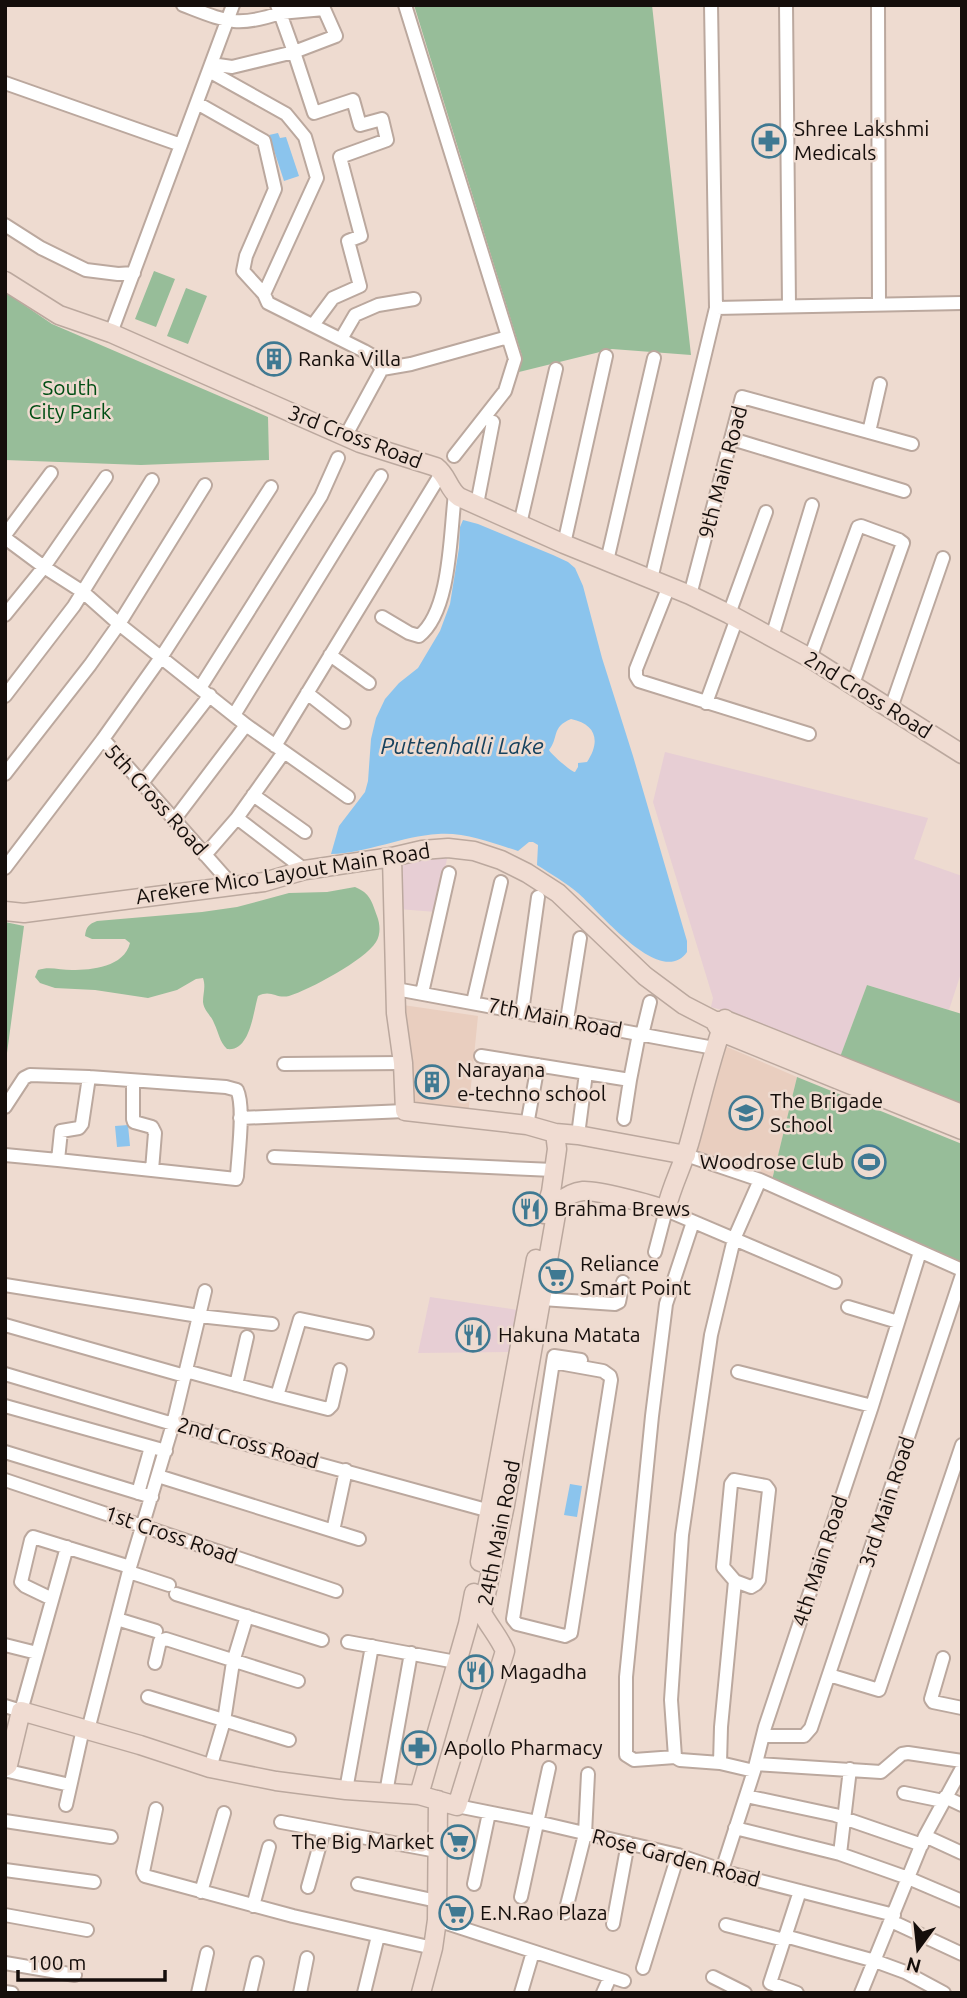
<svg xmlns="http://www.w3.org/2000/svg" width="967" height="1998" viewBox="0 0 967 1998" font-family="Ubuntu,sans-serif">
	<rect width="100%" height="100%" fill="#eedbd0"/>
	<path fill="#e7ced4" d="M665 752 928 818 914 859 962 876V970L949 1010 867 985 840 1057 732 1013 711 1007 713 998 653 802Z
		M448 854 436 912 398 909 397 859Z
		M430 1297 518 1310 510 1352 418 1353Z"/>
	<path fill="#e9cebf" d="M403 1005 478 1016 468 1116 425 1112 410 1101Z
		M720 1044 797 1077 772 1180 695 1150Z"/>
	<path fill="#97bd99" d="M414 5H652L691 355 612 349 519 372 522 356Z
		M154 271 175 279 156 327 135 319Z
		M186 288 207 296 188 344 167 336Z
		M5 292 52 324 268 417 269 460 141 465 5 460Z
		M355 887C370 893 372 902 377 916 380 924 381 934 376 942 365 960 309 990 289 996 276 999 271 989 258 996 253 1013 250 1052 227 1049 219 1041 219 1033 214 1023 211 1015 204 1011 203 1002 203 993 206 987 203 978L196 979 177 990 148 998 95 990 55 988 40 983 35 977 38 970C49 966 60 970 72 970 92 970 124 967 130 943L125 939H92L85 936C86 927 89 924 97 921L202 912 237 907 289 893 327 892Z
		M5 922 24 926 5 1068Z
		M867 985 962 1014V1106L840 1057Z
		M797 1077 962 1144V1264L772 1180Z"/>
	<path fill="#8bc4ed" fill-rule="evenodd" d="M278 133 280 138 286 137 299 176 284 181 269 135Z
		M463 520 478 524 553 555 568 562 575 568 583 586 602 658 633 756 687 941V952C661 989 599 911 578 893 565 882 551 874 537 865L538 845 533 842H529L518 851C492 843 465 832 438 834 402 836 368 853 331 854L339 826 365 792 368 781 371 739 376 718 385 699 399 683 418 668 440 631 450 604 459 548 460 527ZM571 719C596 724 601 741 587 762L578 763V767L575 772C570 771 551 754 549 750 559 738 551 727 571 719Z
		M128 1125 130 1146 117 1147 115 1126Z
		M570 1484 582 1486 577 1517 564 1515Z"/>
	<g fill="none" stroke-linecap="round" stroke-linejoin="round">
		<defs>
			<path id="street" d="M183 5C225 21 236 28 280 13L294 52 232 67 211 64
				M277 5 280 13 324 9 336 36 294 52 314 113 353 100 360 125 382 119 387 140 340 157 361 236 348 241 360 286 333 298 313 325
				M405 5 515 359 505 391 454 456
				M786 5 789 306
				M878 5 879 304
				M209 71 286 114 305 137 317 178 264 294
				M5 83 181 145
				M197 103 264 141 275 189 246 256 243 271 264 294 268 303 364 351 371 355 382 369
				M5 225 41 248 86 270 118 274 134 273
				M716 308 962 303
				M111 333 233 5
				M341 339 355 315 378 305 414 299
				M869 432 880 384
				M345 437 382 369 411 364 508 337
				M732 439 904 491
				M477 504 493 422
				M520 524 556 369
				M5 535 51 473
				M5 538 44 567 83 592 119 624 246 725 348 797
				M564 544 606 356
				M607 561 654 358
				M651 579 716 308 711 5
				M669 586 636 669V676L639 681 809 734
				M690 595 742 397 912 444
				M729 614 766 512
				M5 615 44 567 106 477
				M382 617 409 633 419 636C451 611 450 533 455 494
				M772 637 812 505
				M330 655 369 683
				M810 658 858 527 861 526 899 540 903 543 853 684
				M200 688 321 496 338 458
				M307 693 344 722
				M5 696 74 606 152 480
				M706 703 737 618
				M891 708 943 558
				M234 715 381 476
				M103 739 162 656 271 487
				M275 746 442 472
				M284 752 237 818 305 870
				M5 774 90 665 119 624 205 485
				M142 783 210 695
				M253 795 305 832
				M174 820 246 725
				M205 855 237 818
				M5 868 103 739 232 885
				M396 989 714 1048
				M422 993 449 873
				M473 1002 501 882
				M522 1012 538 897
				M567 1020 580 938
				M642 1035 650 1002
				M481 1056 630 1080 639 1034
				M284 1064 403 1063
				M133 1081V1119L134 1122 152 1127 155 1133 152 1170
				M5 1107 24 1078 30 1075 89 1077 226 1087 237 1090C245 1106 238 1156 237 1176L236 1179 58 1160 61 1131 79 1128 82 1124 89 1077
				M240 1118 405 1111
				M624 1119 630 1080
				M527 1125 538 1065
				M578 1135 586 1073
				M5 1155 58 1160
				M686 1155 760 1180 962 1270
				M274 1157 553 1170
				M655 1252 666 1210 835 1282
				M5 1285 199 1316 272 1324
				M542 1299 615 1304 619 1302 623 1282
				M848 1307 898 1322
				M5 1325 185 1376
				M553 1362 603 1371 610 1376 611 1380 571 1633 565 1636 517 1624 513 1619 553 1362 554 1356 581 1360
				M186 1371 277 1396 300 1319 367 1333
				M738 1372 872 1406
				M5 1374 173 1424 490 1511
				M236 1385 247 1337
				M277 1396 328 1409 332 1405 340 1370
				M5 1406 166 1451
				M5 1452 152 1497
				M158 1476 359 1539
				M5 1480 336 1591
				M734 1480 766 1486 769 1490 759 1580 756 1584 751 1587 735 1581 723 1567 731 1484Z
				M138 1493 151 1447
				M333 1531 346 1470
				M129 1572 169 1585
				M176 1594 322 1640
				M52 1599 25 1586 21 1582 31 1540 33 1537 130 1567
				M117 1619 156 1631
				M348 1642 456 1662
				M5 1645 37 1653
				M943 1658 931 1699 933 1702 962 1708
				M155 1663 160 1641 166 1639 298 1681
				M829 1675 879 1690 962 1445
				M148 1697 289 1740
				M5 1706 21 1711 67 1547
				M88 1730 130 1567 173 1424 205 1291
				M763 1736H804L811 1728 962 1275
				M675 1757 634 1760 626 1755V1677L652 1416 666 1304 693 1222
				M720 1763 721 1727 735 1581
				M756 1764 881 1772 902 1754 908 1753 962 1761
				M5 1767 8 1771 70 1785
				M210 1768 224 1721 233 1662 247 1616
				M754 1771 720 1763 680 1760 675 1757 671 1700 682 1535 711 1335 734 1239 760 1180
				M346 1790 372 1646
				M386 1793 411 1653
				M904 1793 943 1801
				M746 1796 835 1815 922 1845
				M945 1797 962 1805
				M66 1805 83 1729
				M457 1806 537 1822 678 1855 733 1874 894 1915
				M156 1809 143 1872 145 1876 293 1916 433 1948
				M5 1821 111 1837
				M281 1822 324 1830
				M735 1828 840 1854 908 1878 962 1901
				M925 1836 962 1853
				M840 1854 850 1769
				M5 1870 94 1882
				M722 1870 754 1771 765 1727 872 1406 920 1252
				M358 1884 437 1901
				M474 1884 489 1813
				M308 1887 324 1830 437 1851
				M201 1892 224 1813
				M521 1897 549 1768
				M253 1906 269 1847
				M565 1913 585 1834 588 1774
				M5 1915 87 1930
				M437 1920 624 1981
				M891 1921 962 1954
				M613 1924 628 1843
				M726 1925 784 1940
				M785 1936 875 1961 905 1972 944 1993
				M5 1963 75 1975
				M643 1968 678 1855
				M713 1977 745 1993
				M5 1992 12 1993
				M198 1993 207 1953
				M250 1993 257 1963
				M300 1993 307 1958
				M364 1993 378 1936
				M521 1993 533 1952
				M603 1993 610 1977
				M797 1993 770 1983 800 1891
				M861 1993 925 1836 962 1768"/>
			<path id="secondary" d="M5 281 59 315 111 333 360 443 436 467C448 476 448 489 459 497L564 544 690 595 729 614 810 658 962 754
				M392 857 396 1013 403 1063 405 1111 527 1125 555 1133 578 1135 686 1155
				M5 911 24 913 264 882 305 870 392 857 422 850 448 848 474 851 501 860 527 873 558 893 645 976 684 1005 715 1021
				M715 1021H728L962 1114
				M716 1024 721 1032 962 1130
				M544 1214 551 1192 557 1149 555 1133
				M480 1562 536 1259
				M5 1767 8 1765 21 1711 140 1745 210 1768 276 1781 346 1790 419 1795 457 1806 505 1651C499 1637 489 1626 482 1613L505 1505 558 1203C565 1197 573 1192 583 1191 597 1190 651 1204 666 1210 671 1187 682 1167 689 1144 701 1102 710 1060 725 1019
				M419 1795 468 1624 474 1593
				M421 1993 433 1948 437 1920 438 1800"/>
		</defs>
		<use href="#street" stroke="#bba89e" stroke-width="16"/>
		<use href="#secondary" stroke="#bba89e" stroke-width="21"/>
		<use href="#street" stroke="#fff" stroke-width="12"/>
		<use href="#secondary" stroke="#f0dcd2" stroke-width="18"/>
	</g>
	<defs>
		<symbol id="pharmacy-ring" viewBox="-11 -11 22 22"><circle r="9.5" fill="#eedbd0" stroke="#3f7992" stroke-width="1.5"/><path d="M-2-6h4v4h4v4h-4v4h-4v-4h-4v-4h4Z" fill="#3f7992"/></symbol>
		<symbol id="building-ring" viewBox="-11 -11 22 22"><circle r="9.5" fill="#eedbd0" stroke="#3f7992" stroke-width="1.5"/><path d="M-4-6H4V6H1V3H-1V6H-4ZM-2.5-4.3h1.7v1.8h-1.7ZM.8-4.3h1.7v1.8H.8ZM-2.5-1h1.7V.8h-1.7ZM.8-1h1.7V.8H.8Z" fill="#3f7992"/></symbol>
		<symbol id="school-ring" viewBox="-11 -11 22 22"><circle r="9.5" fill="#eedbd0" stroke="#3f7992" stroke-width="1.5"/><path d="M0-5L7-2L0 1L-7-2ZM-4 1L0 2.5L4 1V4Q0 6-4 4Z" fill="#3f7992"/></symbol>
		<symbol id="stadium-ring" viewBox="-11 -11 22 22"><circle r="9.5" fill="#eedbd0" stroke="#3f7992" stroke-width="1.5"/><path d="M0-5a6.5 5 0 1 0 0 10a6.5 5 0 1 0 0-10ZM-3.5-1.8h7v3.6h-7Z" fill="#3f7992"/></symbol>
		<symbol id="restaurant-ring" viewBox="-11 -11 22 22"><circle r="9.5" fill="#eedbd0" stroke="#3f7992" stroke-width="1.5"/><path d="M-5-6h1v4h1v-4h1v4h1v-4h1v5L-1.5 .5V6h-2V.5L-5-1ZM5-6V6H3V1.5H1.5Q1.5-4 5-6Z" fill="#3f7992"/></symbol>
		<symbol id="supermarket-ring" viewBox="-11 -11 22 22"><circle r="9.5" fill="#eedbd0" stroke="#3f7992" stroke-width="1.5"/><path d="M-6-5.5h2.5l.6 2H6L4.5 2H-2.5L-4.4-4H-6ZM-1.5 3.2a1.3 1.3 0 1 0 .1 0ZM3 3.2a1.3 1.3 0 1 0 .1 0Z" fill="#3f7992"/></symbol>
	</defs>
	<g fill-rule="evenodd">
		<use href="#pharmacy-ring" x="750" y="122" width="38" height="38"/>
		<use href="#building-ring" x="255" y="340" width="38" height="38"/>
		<use href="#building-ring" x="413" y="1063" width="38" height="38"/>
		<use href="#school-ring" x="727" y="1094" width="38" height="38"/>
		<use href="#stadium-ring" x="850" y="1143" width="38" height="38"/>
		<use href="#restaurant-ring" x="511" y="1190" width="38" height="38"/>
		<use href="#supermarket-ring" x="537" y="1257" width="38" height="38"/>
		<use href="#restaurant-ring" x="454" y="1316" width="38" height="38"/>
		<use href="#restaurant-ring" x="457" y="1653" width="38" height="38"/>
		<use href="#pharmacy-ring" x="400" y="1729" width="38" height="38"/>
		<use href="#supermarket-ring" x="439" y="1823" width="38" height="38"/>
		<use href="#supermarket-ring" x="437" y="1894" width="38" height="38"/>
	</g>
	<g text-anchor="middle" stroke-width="5" stroke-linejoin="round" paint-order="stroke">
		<g font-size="21" fill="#150e0b" stroke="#eedbd0" text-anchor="start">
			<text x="794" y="136">Shree Lakshmi<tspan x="794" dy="24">Medicals</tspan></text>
			<text x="298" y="366">Ranka Villa</text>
			<text x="457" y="1077">Narayana<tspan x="457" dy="24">e-techno school</tspan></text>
			<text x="770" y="1108">The Brigade<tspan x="770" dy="24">School</tspan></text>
			<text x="844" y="1169" text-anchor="end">Woodrose Club</text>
			<text x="554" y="1216">Brahma Brews</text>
			<text x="580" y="1271">Reliance<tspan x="580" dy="24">Smart Point</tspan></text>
			<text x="498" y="1342">Hakuna Matata</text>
			<text x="500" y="1679">Magadha</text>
			<text x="444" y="1755">Apollo Pharmacy</text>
			<text x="434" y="1849" text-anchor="end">The Big Market</text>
			<text x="480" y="1920">E.N.Rao Plaza</text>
		</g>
		<g font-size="21" fill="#004e14" stroke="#eedbd0">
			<text x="70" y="395">South<tspan x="70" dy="24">City Park</tspan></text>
		</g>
		<g font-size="21" fill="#150e0b" stroke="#eedbd0">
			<text transform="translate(355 437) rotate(21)" y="7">3rd Cross Road</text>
			<text transform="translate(723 472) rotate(-75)" y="7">9th Main Road</text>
			<text transform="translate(868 695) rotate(32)" y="7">2nd Cross Road</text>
			<text transform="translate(156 800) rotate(48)" y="7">5th Cross Road</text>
			<text transform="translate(283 874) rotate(-9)" y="7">Arekere Mico Layout Main Road</text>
			<text transform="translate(555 1018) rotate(11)" y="7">7th Main Road</text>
			<text transform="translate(248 1443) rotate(15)" y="7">2nd Cross Road</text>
			<text transform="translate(887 1502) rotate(-72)" y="7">3rd Main Road</text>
			<text transform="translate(499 1533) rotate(-79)" y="7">24th Main Road</text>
			<text transform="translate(171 1535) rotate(19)" y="7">1st Cross Road</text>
			<text transform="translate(820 1561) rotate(-72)" y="7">4th Main Road</text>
			<text transform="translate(676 1858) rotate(15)" y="7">Rose Garden Road</text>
		</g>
		<g font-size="23" font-style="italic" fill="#16425e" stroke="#eedbd0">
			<text x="462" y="754">Puttenhalli Lake</text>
		</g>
	</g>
	<rect width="967" height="1998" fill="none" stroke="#150e0b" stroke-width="14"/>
	<g transform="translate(918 1949) rotate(195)" stroke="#eedbd0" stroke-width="5" paint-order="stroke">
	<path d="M0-5L12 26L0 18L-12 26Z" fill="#150e0b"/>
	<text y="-10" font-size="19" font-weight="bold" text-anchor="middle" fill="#150e0b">N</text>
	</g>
	<path d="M18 1970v10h147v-10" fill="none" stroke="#150e0b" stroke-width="3.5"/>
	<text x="28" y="1970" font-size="21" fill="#150e0b" stroke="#eedbd0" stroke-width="5" paint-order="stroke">100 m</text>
</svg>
